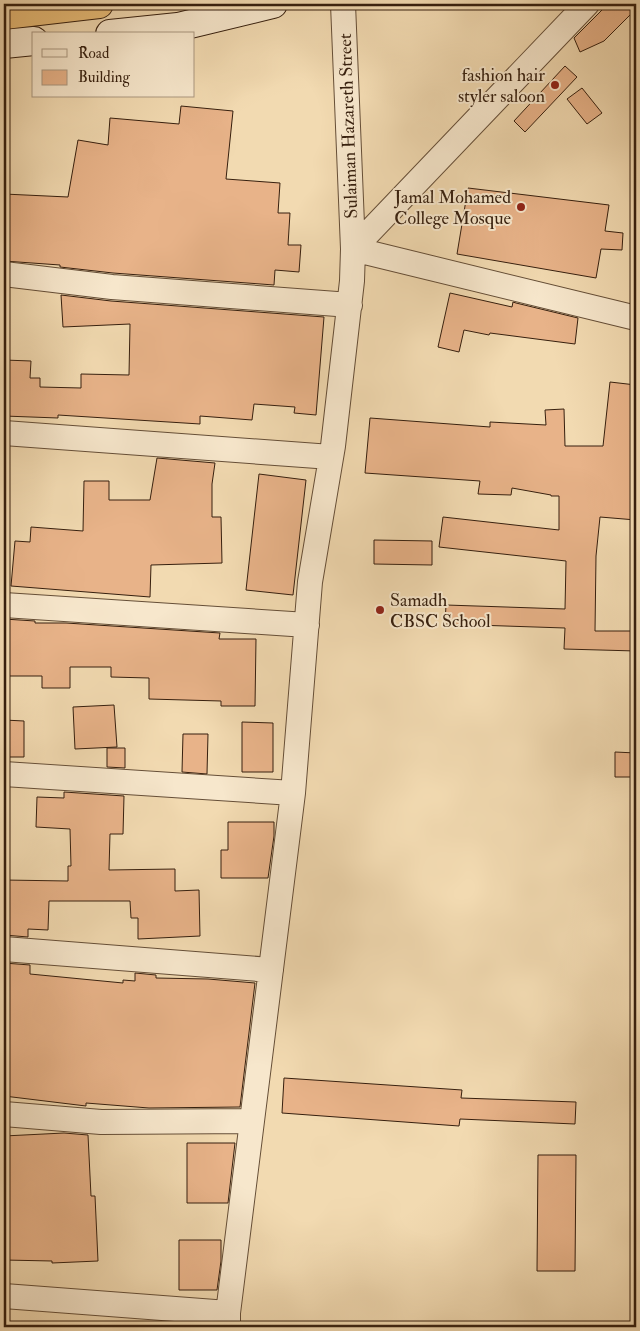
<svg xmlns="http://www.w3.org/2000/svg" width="640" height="1331" viewBox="0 0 640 1331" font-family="'IM FELL Double Pica',serif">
	<rect width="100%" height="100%" fill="#f2dab1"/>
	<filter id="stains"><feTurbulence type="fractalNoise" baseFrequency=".004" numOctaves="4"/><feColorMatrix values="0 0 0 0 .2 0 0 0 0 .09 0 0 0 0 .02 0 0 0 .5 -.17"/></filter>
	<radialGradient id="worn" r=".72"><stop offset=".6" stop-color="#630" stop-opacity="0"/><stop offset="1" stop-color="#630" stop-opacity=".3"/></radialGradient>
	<path fill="#e8b389" stroke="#361f0e" d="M608 4H636V9L604 41 580 52 574 38Z
		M565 66 577 77 525 132 514 121Z
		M582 88 602 113 587 124 567 99Z
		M181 106 233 111 226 179 280 183 278 213H290L288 245H301L299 272 275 270 274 285 113 273 60 267V265L4 261V194L68 197 78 140 108 145 110 118 179 124Z
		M468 188 609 205 605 231 623 233 622 250 601 249 596 278 457 254Z
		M450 293 512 307 513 302 516 303 578 318 575 344 490 333 489 335 464 330 459 352 438 347Z
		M61 295 111 301 324 317 316 415 294 413 295 407 254 404 252 420 200 416V424L58 415V418L4 416V360L31 361 30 378H40V387L81 388V374L129 375 130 324 63 327Z
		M610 382 636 385V520L600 517 596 556 595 631H636V651L564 649 565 628 445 624 446 605 565 609 566 561 439 547 443 517 559 530V496H551V495L512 488 511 495 478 494 480 481 365 473 370 418 490 427V422L546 425 545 410 564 409 565 446H603Z
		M157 458 215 463 212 484V517H221L222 563 151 565 150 597 11 586 15 541 30 542 31 527 83 531 84 481H109V500H150Z
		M259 474 306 480 293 595 246 590Z
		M374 540 432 541V565L374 564Z
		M4 619 35 621V623H66L220 633 219 639H256L255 706H221V701L149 699V678L111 677V667H70V688H42V676H4Z
		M114 705 117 747 75 749 73 707Z
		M4 720 24 721V757H4Z
		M242 722 273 723V772H242Z
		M183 734H208L207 774 182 772Z
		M107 748H125V768L107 767Z
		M615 752 636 753V777H615Z
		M64 792 124 796 123 834H110L109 870 175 869V891L199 890 200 936 138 939V918H131L130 901H49L48 930 28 929V937L4 935V880L68 881V866H71L70 829 36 827 37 797 64 798Z
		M228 822H274V836L268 878H221V850H228Z
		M4 963 30 965V974L123 983V980L135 981V973L156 975V978L208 979 255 983 240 1107 149 1108 86 1103V1106L4 1096Z
		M284 1078 462 1090 461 1098 576 1102 575 1124 460 1119 459 1126 282 1113Z
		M64 1133 88 1135 91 1196H95L98 1261 52 1263V1261L4 1260V1136Z
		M187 1143H235L228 1203H187Z
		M538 1155H576L575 1271H537Z
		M179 1240H221V1261L217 1290H179Z"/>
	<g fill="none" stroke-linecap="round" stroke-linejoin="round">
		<defs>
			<path id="street" d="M353 249 587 4
				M353 249 636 318
				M4 274 112 287 350 305
				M4 433 331 457
				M4 605 307 625
				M4 774 293 793
				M4 949 271 970
				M4 1114 101 1122 252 1121
				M4 1296 228 1313
				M228 1327V1313L293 793 310 582 333 446 352 281 353 249 343 4"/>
			<path id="secondary" d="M110 34 178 27 273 4
				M4 44 34 41"/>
			<path id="highway" d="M4 15 99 4"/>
		</defs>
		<use href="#street" stroke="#654e37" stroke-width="26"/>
		<use href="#secondary" stroke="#361f0e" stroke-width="30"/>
		<use href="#highway" stroke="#361f0e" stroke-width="30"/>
		<use href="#street" stroke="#f7e7cc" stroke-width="24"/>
		<use href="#secondary" stroke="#f7e7cc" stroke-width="28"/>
		<use href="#highway" stroke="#e9bd78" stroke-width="28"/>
	</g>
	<g fill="#8f2418" stroke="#f7e7cc" stroke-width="2">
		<circle cx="555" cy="85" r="5"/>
		<circle cx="521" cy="207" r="5"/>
		<circle cx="380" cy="610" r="5"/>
	</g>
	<g text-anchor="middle" stroke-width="4" stroke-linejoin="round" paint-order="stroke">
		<g font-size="18" fill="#361f0e" stroke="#f7e7cc" text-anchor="end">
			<text x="545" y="81">fashion hair<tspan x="545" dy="21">styler saloon</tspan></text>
			<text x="511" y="203">Jamal Mohamed<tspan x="511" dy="21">College Mosque</tspan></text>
			<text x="390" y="606" text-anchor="start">Samadh<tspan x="390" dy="21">CBSC School</tspan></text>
		</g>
		<g font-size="18" fill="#361f0e" stroke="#f7e7cc">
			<text transform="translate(348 126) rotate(-92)" y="6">Sulaiman Hazareth Street</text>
		</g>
	</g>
	<rect width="640" height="1331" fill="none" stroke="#f2dab1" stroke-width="20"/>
	<rect x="5" y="5" width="630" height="1321" fill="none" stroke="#361f0e" stroke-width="2.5"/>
	<rect x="10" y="10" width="620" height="1311" fill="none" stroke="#361f0e"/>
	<rect x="32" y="32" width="162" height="65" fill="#f7e7cc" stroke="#aa9780"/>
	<rect x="42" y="49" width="25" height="8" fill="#f7e7cc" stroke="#aa9780"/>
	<text x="78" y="58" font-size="15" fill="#361f0e">Road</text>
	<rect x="42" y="70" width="25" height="15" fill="#e8b389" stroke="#aa9780"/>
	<text x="78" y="82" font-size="15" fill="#361f0e">Building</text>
	<rect width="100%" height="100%" filter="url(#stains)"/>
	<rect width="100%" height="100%" fill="url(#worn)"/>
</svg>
